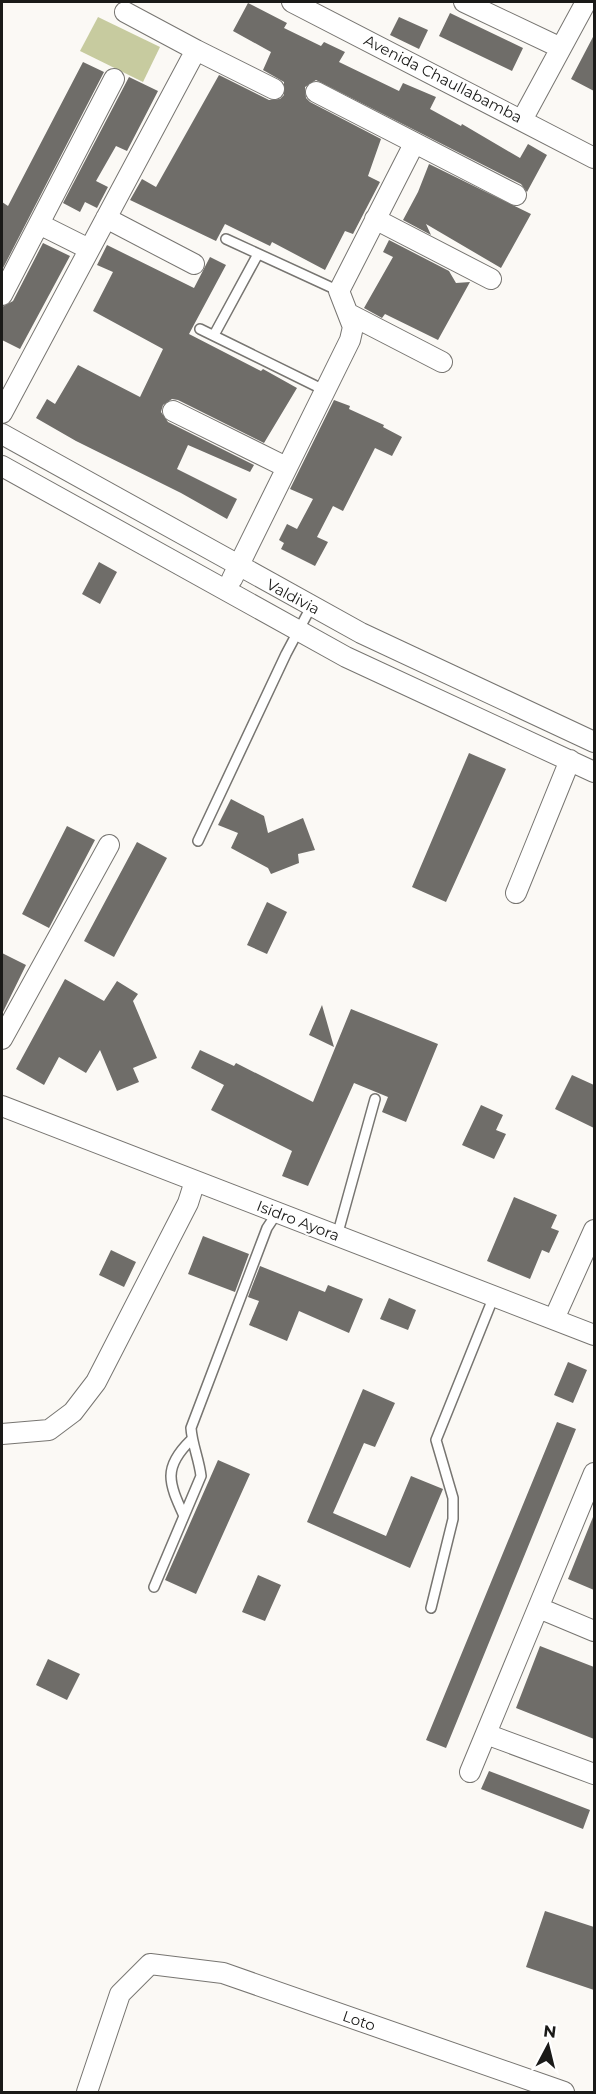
<svg xmlns="http://www.w3.org/2000/svg" width="596" height="2094" viewBox="0 0 596 2094" font-family="Montserrat,sans-serif">
	<rect width="100%" height="100%" fill="#fbf9f5"/>
	<path fill="#c7cb9f" d="M98 17 160 47 143 82 80 51Z"/>
	<path fill="#6f6d69" d="M248 3 287 23 284 28 321 46 324 42 345 52 339 62 399 91 403 83 436 97 430 109 461 126 462 124 520 158 528 144 547 155 527 192 521 184 316 80 305 87 306 98 310 102 381 139 368 176 380 182 353 234 345 231 325 270 272 242 270 246 225 224 216 241 130 200 142 179 156 187 219 75 269 100 280 99 284 95V82L263 70 271 52 233 31Z
		M450 13 523 48 512 71 439 36Z
		M399 17 428 30 419 49 390 35Z
		M594 35V91L571 79Z
		M83 62 104 72 2 270V202L8 206Z
		M129 77 158 91 127 151 116 146 96 181 108 187 97 208 85 202 80 212 63 203Z
		M429 164 531 214 501 268 426 224 431 235 403 220 418 192Z
		M389 240 449 271 456 283 470 282 438 340 385 314 382 318 364 308 393 257 383 252Z
		M43 243 70 256 20 349 2 340V307L13 301Z
		M107 245 194 288 210 257 226 265 189 334 261 371 263 369 297 388 264 443 178 400 172 399 163 405 161 412 168 422 254 465 250 472 188 445 177 469 237 499 227 519 181 493 76 441 36 418 47 399 55 404 78 365 140 397 163 349 93 311 113 272 97 265Z
		M334 400 350 406 349 409 384 425 383 427 402 437 392 456 375 448 343 511 333 506 317 537 328 542 315 566 281 549 284 543 279 540 287 524 297 529 313 499 290 489Z
		M99 562 117 572 100 604 82 594Z
		M469 753 506 769 446 902 412 887Z
		M231 799 264 816 268 833 303 818 315 850 298 854 299 863 271 874 268 868 231 848 238 833 218 825Z
		M67 826 95 840 49 928 22 914Z
		M137 842 167 858 114 957 84 941Z
		M267 902 287 912 267 954 247 945Z
		M2 953 26 965 2 1014Z
		M65 979 104 1001 117 981 138 994 133 1001 157 1058 133 1068 139 1082 117 1091 100 1050 86 1073 59 1057 44 1085 16 1069Z
		M322 1005 334 1047 309 1035Z
		M351 1009 438 1044 406 1122 382 1112 388 1097 354 1083 308 1186 282 1176 292 1151 211 1110 224 1085 191 1068 200 1050 234 1066 236 1063 313 1102Z
		M572 1075 594 1085V1128L555 1109Z
		M481 1105 503 1115 496 1130 506 1134 494 1159 462 1145Z
		M514 1197 557 1215 551 1228 559 1231 549 1253 542 1250 530 1279 487 1261Z
		M203 1236 249 1254 235 1292 188 1274Z
		M111 1250 136 1262 124 1287 99 1275Z
		M260 1266 325 1292 328 1285 363 1299 349 1333 299 1311 287 1341 249 1325 259 1301 248 1297Z
		M389 1298 416 1310 408 1330 380 1319Z
		M568 1362 587 1370 573 1403 554 1395Z
		M363 1389 395 1403 375 1447 364 1443 333 1513 386 1536 411 1476 443 1489 410 1568 307 1522Z
		M557 1422 576 1429 446 1748 426 1740Z
		M218 1460 250 1474 196 1594 165 1580Z
		M593 1517H594V1590L568 1579Z
		M258 1575 281 1585 265 1621 242 1612Z
		M540 1646 594 1667V1739L516 1708Z
		M48 1659 80 1674 67 1700 36 1685Z
		M489 1771 590 1810 583 1829 481 1789Z
		M545 1911 594 1927V1990L526 1967Z"/>
	<g fill="none" stroke-linecap="round" stroke-linejoin="round">
		<defs>
			<path id="service" d="M226 239 339 291
				M200 329 324 390
				M214 335 258 254
				M198 841 286 654 311 607
				M337 1236 375 1099
				M184 1516C169 1483 162 1468 191 1440
				M154 1587 201 1476C199 1459 192 1444 191 1428L267 1228 277 1213
				M431 1608 453 1519V1498L436 1440 494 1296"/>
			<path id="minor" d="M292 2 594 158
				M464 2 561 48
				M196 50 274 89
				M316 92 516 195
				M522 120 586 2
				M106 218 194 264
				M375 219 491 279
				M39 224 89 249
				M2 295 114 79
				M351 315 442 362
				M173 411 286 467
				M2 413 196 50 125 12
				M2 434 361 633 594 742
				M2 466 346 657 594 772
				M232 579 350 340 353 327 339 291 414 144
				M516 893 570 760
				M2 1039 109 845
				M2 1106 594 1335
				M554 1319 594 1230
				M2 1434 49 1430 73 1412 96 1382 188 1203 195 1181
				M539 1608 594 1631
				M486 1734 594 1774
				M470 1772 594 1473
				M87 2092 120 1994 150 1964 223 1973 564 2092"/>
		</defs>
		<use href="#service" stroke="#777571" stroke-width="12"/>
		<use href="#minor" stroke="#777571" stroke-width="22"/>
		<use href="#service" stroke="#fff" stroke-width="9"/>
		<use href="#minor" stroke="#fff" stroke-width="20"/>
	</g>
	<g text-anchor="middle" stroke-width="4.5" stroke-linejoin="round" paint-order="stroke">
		<g font-size="15" fill="#1a1a18" stroke="#fff">
			<text transform="translate(443 79) rotate(27)" y="5">Avenida Chaullabamba</text>
			<text transform="translate(293 597) rotate(28)" y="5">Valdivia</text>
			<text transform="translate(298 1221) rotate(21)" y="5">Isidro Ayora</text>
			<text transform="translate(359 2021) rotate(19)" y="5">Loto</text>
		</g>
	</g>
	<rect width="596" height="2094" fill="none" stroke="#1a1a18" stroke-width="6"/>
	<g transform="translate(548 2046) rotate(7)" stroke="#ffffff" stroke-width="4.5" paint-order="stroke">
	<path d="M0-4.5L10 22L0 15L-10 22Z" fill="#1a1a18"/>
	<text y="-9" font-size="16" font-weight="bold" text-anchor="middle" fill="#1a1a18">N</text>
	</g>
</svg>
